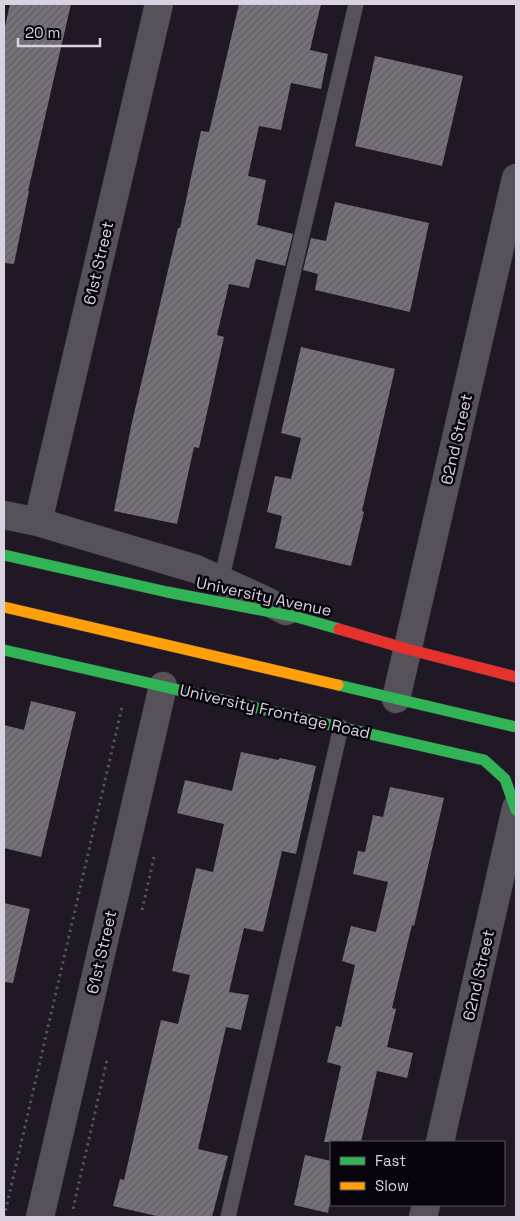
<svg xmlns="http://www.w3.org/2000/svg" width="520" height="1221" viewBox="0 0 520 1221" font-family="'Space Grotesk',sans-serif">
	<defs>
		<pattern id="building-hatch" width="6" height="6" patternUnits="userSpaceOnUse" patternTransform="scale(1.25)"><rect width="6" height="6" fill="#79717a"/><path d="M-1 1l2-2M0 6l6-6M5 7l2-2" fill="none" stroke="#635d64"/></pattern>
	</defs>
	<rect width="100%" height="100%" fill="#201824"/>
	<path fill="url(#building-hatch)" d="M10 4H71L28 191H29L14 264 4 263V31Z
		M239 4H321L310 50 328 54 321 89 291 83 281 130 259 126 248 176 266 180 257 225 293 234 285 266 256 259 249 288 229 284 217 335 224 337 199 448 194 447 177 524 114 511 132 422 178 228H180L201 131 209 132Z
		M375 56 463 76 442 166 355 146Z
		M335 202 429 223 410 312 315 290 318 274 303 270 311 238 326 241Z
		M301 347 395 369 362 511 364 512 351 566 275 548 282 516 267 512 275 476 291 479 301 438 281 433Z
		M31 701 76 712 41 857 4 848V725L24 730Z
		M241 752 278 760 280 758 316 766 296 854 282 851 263 932 244 928 229 992 249 995 241 1030 226 1027 198 1149 228 1156 212 1217H161L113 1206 120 1179 124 1180 161 1020 178 1024 190 975 172 971 196 868 213 872 224 824 177 813 185 780 232 791Z
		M390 787 444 798 414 926 412 925 392 1008 396 1009 387 1047 413 1053 407 1078 377 1071 361 1142H324L341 1066 327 1062 336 1026 341 1027 355 965 342 961 351 926 376 932 388 882 353 874 358 851 365 852 373 815 383 817Z
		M4 903 30 909 13 983 4 982Z
		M305 1155 331 1161V1197L328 1213 294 1205Z"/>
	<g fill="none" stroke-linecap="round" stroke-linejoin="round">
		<defs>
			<path id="lane" d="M221 581 356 4
				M228 1217 341 727"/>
			<path id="street" d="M4 515 38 522 196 569 260 598 286 611
				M38 522 159 4
				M396 699 516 178
				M440 1142 516 808
				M40 1217 163 686
				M423 1217 426 1205"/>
			<path id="fast" d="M4 555 167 592 297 617 339 629
				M4 650 484 760 505 779 516 810
				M338 685 516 727"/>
			<path id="slow" d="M4 607 338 685"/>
			<path id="jam" d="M339 629 407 649 516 677"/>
		</defs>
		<use href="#lane" stroke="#38323b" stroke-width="16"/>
		<use href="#street" stroke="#38323b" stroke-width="29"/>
		<use href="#fast" stroke="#38323b" stroke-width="12"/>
		<use href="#slow" stroke="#38323b" stroke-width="12"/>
		<use href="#jam" stroke="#38323b" stroke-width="12"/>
		<path stroke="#56515a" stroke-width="3" stroke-dasharray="2.5 4" stroke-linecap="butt" d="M142 910 155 853
			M73 1209 107 1060
			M4 1217 122 707"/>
		<use href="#lane" stroke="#57525a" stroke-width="15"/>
		<use href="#street" stroke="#57525a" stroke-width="28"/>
		<use href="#fast" stroke="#30b455" stroke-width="11"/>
		<use href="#slow" stroke="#ff9f0a" stroke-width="11"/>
		<use href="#jam" stroke="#e5322d" stroke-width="11"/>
	</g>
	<g text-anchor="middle" stroke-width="5" stroke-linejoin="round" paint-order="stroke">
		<g font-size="16" fill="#dad2e0" stroke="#08040b">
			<text transform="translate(98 263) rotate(-77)" y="6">61st Street</text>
			<text transform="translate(456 439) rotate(-77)" y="6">62nd Street</text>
			<text transform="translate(264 596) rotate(12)" y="6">University Avenue</text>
			<text transform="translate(275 711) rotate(13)" y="6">University Frontage Road</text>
			<text transform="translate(101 952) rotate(-77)" y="6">61st Street</text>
			<text transform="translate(478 975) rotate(-77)" y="6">62nd Street</text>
		</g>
	</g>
	<rect width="520" height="1221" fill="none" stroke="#dad2e0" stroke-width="10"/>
	<rect x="330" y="1141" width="175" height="65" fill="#08040b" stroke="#5c5660"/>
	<rect x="340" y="1157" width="25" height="8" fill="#30b455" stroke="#5c5660"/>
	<text x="375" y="1166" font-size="15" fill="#dad2e0">Fast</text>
	<rect x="340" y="1182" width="25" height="8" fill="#ff9f0a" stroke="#5c5660"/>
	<text x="375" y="1191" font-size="15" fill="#dad2e0">Slow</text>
	<path d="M18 38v8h82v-8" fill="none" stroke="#dad2e0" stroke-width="2.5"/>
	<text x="25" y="38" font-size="15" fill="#dad2e0" stroke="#08040b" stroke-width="4" paint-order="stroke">20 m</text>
</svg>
